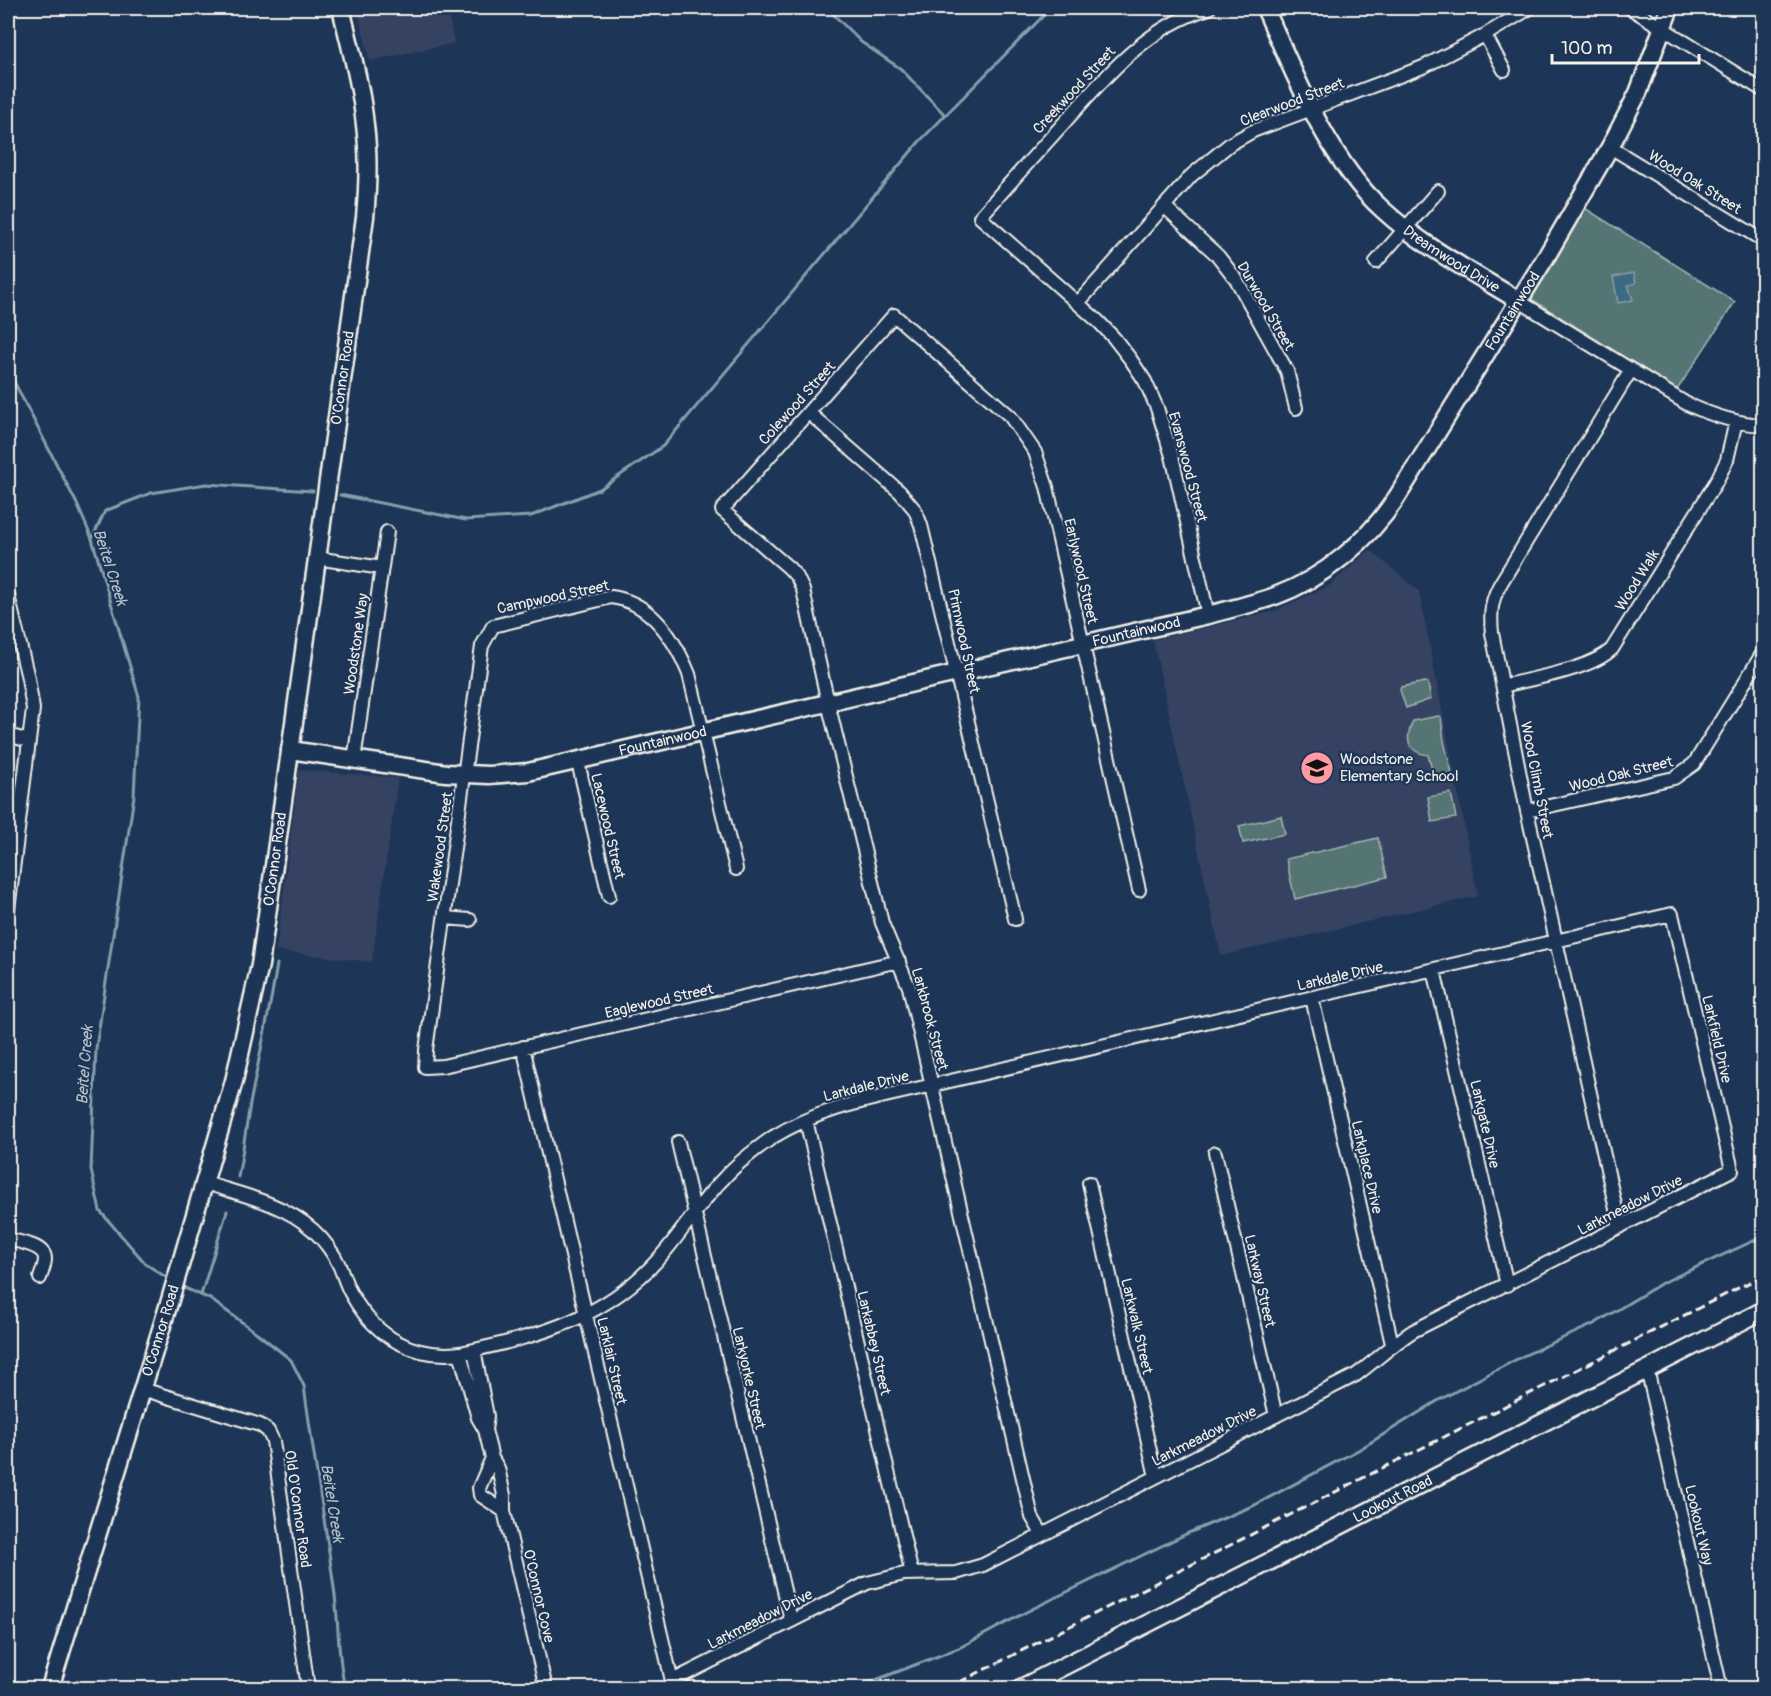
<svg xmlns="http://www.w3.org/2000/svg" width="1771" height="1696" viewBox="0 0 1771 1696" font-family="Pangolin,sans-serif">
	<rect width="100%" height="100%" fill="#1d3557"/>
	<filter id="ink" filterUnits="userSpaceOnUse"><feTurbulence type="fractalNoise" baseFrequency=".0167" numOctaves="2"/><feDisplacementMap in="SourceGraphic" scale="12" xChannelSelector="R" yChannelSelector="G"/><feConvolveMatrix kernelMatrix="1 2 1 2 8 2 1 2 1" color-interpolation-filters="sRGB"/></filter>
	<g filter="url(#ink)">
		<path fill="#344362" d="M357 8H447L454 43 370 61Z
			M1370 550 1419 591 1478 896 1221 956 1153 640 1272 612 1329 586Z
			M299 770 398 778 372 962 276 951Z"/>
		<path fill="#547575" stroke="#a4b3ae" stroke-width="1.5" d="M1583 207 1735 302 1677 390 1533 300 1531 297Z
			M1425 682 1428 683 1431 699 1406 708 1400 690 1401 687Z
			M1438 716 1441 717 1444 741 1453 778 1437 781 1435 780 1428 755C1408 752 1404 740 1413 721Z
			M1451 793 1456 818 1432 822 1428 797Z
			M1281 816 1285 834 1243 843 1239 826Z
			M1378 838 1387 877 1295 899 1286 859Z"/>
		<path fill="#3d6983" stroke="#869fab" stroke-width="1.5" d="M1634 273 1636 283 1628 285 1633 300 1618 303 1613 277Z"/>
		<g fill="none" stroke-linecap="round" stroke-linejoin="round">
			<path stroke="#869fab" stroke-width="3" d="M827 8 861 42 901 69 945 115
				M8 370 77 504 92 539 139 697 134 796 96 1048 91 1170 100 1211 146 1264 170 1280
				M340 495 466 520 531 516 600 489 663 446 919 142 1051 8
				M92 539 105 511 151 493 206 484 313 491
				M1764 824 1761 883 1764 895
				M238 1177C243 1152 246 1128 250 1104 259 1057 270 1011 277 964
				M180 1286 210 1299 257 1333 291 1360 304 1386C313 1453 325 1520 334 1588 339 1621 337 1655 345 1688
				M201 1295 227 1211
				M855 1688 959 1648 1028 1611 1186 1534 1255 1505 1360 1449 1439 1400 1523 1356 1594 1324 1662 1283 1764 1236"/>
			<defs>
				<path id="street" d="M1630 8 1764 91
					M1485 35 1504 70
					M1610 147 1764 241
					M1164 206 1218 256 1236 279 1287 371 1296 408
					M1376 262 1438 191
					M1519 301 1687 404C1711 415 1737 424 1764 425
					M1078 303 1192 175 1230 144 1253 131 1423 67 1485 35 1530 8
					M809 413 900 492 915 510 921 525 1015 919
					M316 558 382 568
					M8 595 28 678 33 709 8 910
					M1208 615 1172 456 1157 408 1145 381 1131 360 1114 338 1099 322 980 217C1007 186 1035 155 1063 124 1106 76 1146 27 1209 8
					M1503 686C1533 678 1590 670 1612 649L1716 482 1727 460 1736 421
					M8 735 29 741
					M354 760 387 532
					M578 762 609 896
					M1527 811 1674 778 1694 764 1764 651
					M736 869 689 674C675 640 652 602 611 597L493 626 482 646 426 1050 425 1067 443 1066 899 961
					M445 918 470 920
					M1434 970 1507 1285
					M1312 998 1392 1344
					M806 1120 912 1574
					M678 1142 791 1620
					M1215 1153 1276 1416
					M205 1183C242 1195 283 1203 313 1230 324 1240 334 1254 340 1267 344 1277 347 1288 353 1297 376 1337 414 1359 460 1353 541 1336 612 1317 667 1249 686 1226 703 1199 724 1178 738 1162 756 1149 773 1137 821 1107 878 1098 933 1085L1672 914 1732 1170 1413 1331C1393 1344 1376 1360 1356 1375L983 1565 956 1573 904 1574 867 1583 672 1681 523 1047
					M1089 1183 1156 1477
					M1620 1227 1527 811 1492 633C1490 612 1491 599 1502 581L1631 370
					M8 1239C18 1242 45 1245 45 1259 45 1265 42 1272 40 1278
					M474 1350 487 1416 485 1430
					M460 1353 478 1418 485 1430 492 1458 498 1468 504 1495V1511L546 1688
					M1647 1369 1721 1688
					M142 1389 260 1425 268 1431 273 1441 308 1688
					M492 1458 479 1488 480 1495 504 1511
					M1042 1534 1032 1517 909 987 882 923 828 703 803 590 797 577 789 568 722 510 894 315 1010 416 1035 452 1047 487 1139 890"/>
				<g id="secondary">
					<path id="s1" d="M1265 8C1294 73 1328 160 1382 209 1422 246 1472 272 1519 301"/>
					<path id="s2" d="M290 750 446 773 489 775 528 772 1208 615C1230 609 1253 604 1275 596 1324 578 1368 541 1397 497L1546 257 1610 147 1638 93 1670 8"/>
					<path id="s3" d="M50 1688 170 1300 234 1081 260 965 365 217C368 186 369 156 365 125 361 85 350 46 341 8"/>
					<path id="s4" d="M1021 1688 1764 1310"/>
				</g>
			</defs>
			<use href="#street" stroke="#f4f1e8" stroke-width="16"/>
			<use href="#secondary" stroke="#f4f1e8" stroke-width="21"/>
			<use href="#street" stroke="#1d3557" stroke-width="12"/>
			<use href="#secondary" stroke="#1d3557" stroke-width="16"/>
			<path stroke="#f4f1e8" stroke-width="3" stroke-dasharray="9 4.5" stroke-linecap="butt" d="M948 1688 1764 1275"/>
		</g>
	</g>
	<defs>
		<symbol id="school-disc" viewBox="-11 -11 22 22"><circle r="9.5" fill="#ff9aa2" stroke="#1d3557"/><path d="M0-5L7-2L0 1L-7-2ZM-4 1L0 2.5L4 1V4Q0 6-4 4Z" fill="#111"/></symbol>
	</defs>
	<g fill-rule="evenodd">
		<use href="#school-disc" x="1298" y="749" width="38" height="38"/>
	</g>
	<g text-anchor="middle" stroke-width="4.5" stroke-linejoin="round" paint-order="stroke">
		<g font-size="15" fill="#f4f1e8" stroke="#1d3557">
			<text transform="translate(1074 90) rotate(-47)" y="5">Creekwood Street</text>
			<text transform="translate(1292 102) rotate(-21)" y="5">Clearwood Street</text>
			<text transform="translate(1695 182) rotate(32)" y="5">Wood Oak Street</text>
			<text dy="5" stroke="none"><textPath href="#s1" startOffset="320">Dreamwood Drive</textPath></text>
			<text transform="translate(1266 306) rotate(60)" y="5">Durwood Street</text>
			<text dy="5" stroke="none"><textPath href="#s2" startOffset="1386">Fountainwood</textPath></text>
			<text dy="5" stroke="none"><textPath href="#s3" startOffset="1346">O'Connor Road</textPath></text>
			<text transform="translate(797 403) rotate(-48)" y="5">Colewood Street</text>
			<text transform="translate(1188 467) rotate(75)" y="5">Evanswood Street</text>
			<text transform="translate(1081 571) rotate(77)" y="5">Earlywood Street</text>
			<text transform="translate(1637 580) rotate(-58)" y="5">Wood Walk</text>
			<text transform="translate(553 597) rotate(-12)" y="5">Campwood Street</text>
			<text dy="5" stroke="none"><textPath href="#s2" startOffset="864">Fountainwood</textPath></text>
			<text transform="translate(964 641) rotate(78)" y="5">Primwood Street</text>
			<text transform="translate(356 644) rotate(-82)" y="5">Woodstone Way</text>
			<text dy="5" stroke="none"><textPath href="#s2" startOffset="378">Fountainwood</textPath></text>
			<text transform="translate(1621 774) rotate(-14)" y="5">Wood Oak Street</text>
			<text transform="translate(1537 780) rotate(79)" y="5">Wood Climb Street</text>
			<text transform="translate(608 826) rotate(77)" y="5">Lacewood Street</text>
			<text transform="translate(440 847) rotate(-82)" y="5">Wakewood Street</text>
			<text dy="5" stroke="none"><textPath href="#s3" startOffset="860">O'Connor Road</textPath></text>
			<text transform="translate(1340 976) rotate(-13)" y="5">Larkdale Drive</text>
			<text transform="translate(659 1001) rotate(-13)" y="5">Eaglewood Street</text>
			<text transform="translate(930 1019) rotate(75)" y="5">Larkbrook Street</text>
			<text transform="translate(1717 1039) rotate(77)" y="5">Larkfield Drive</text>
			<text transform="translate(866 1086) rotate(-14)" y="5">Larkdale Drive</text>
			<text transform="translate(1485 1124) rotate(77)" y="5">Larkgate Drive</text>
			<text transform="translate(1367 1167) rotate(77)" y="5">Larkplace Drive</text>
			<text transform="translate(1630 1205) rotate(-27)" y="5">Larkmeadow Drive</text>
			<text transform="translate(1260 1281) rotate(77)" y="5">Larkway Street</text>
			<text transform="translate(1137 1326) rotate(77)" y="5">Larkwalk Street</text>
			<text dy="5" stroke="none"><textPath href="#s3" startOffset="374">O'Connor Road</textPath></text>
			<text transform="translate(874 1343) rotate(77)" y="5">Larkabbey Street</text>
			<text transform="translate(612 1361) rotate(77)" y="5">Larklair Street</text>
			<text transform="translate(749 1378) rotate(77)" y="5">Larkyorke Street</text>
			<text transform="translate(1204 1436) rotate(-27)" y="5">Larkmeadow Drive</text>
			<text dy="5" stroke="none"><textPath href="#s4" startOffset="417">Lookout Road</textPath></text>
			<text transform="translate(298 1509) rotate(82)" y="5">Old O'Connor Road</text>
			<text transform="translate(1699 1525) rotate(77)" y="5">Lookout Way</text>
			<text transform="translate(539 1596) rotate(77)" y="5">O'Connor Cove</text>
			<text transform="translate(760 1619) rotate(-27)" y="5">Larkmeadow Drive</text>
		</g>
		<g font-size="15" fill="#f4f1e8" stroke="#1d3557" text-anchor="start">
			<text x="1340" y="764">Woodstone<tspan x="1340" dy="17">Elementary School</tspan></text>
		</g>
		<g font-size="16" font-style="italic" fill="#b4c1c5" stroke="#1d3557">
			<text transform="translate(111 567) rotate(72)" y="6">Beitel Creek</text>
			<text transform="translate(84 1065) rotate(-86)" y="6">Beitel Creek</text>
			<text transform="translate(333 1503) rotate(81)" y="6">Beitel Creek</text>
		</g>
	</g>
	<rect width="1771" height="1696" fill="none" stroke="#1d3557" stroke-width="30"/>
	<rect x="15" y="15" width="1741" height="1666" fill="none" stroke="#f4f1e8" stroke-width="2" filter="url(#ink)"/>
	<path d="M1552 54v9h147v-9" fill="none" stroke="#f4f1e8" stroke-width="3"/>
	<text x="1561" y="54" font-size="18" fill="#f4f1e8" stroke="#1d3557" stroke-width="4.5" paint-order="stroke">100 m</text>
</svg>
